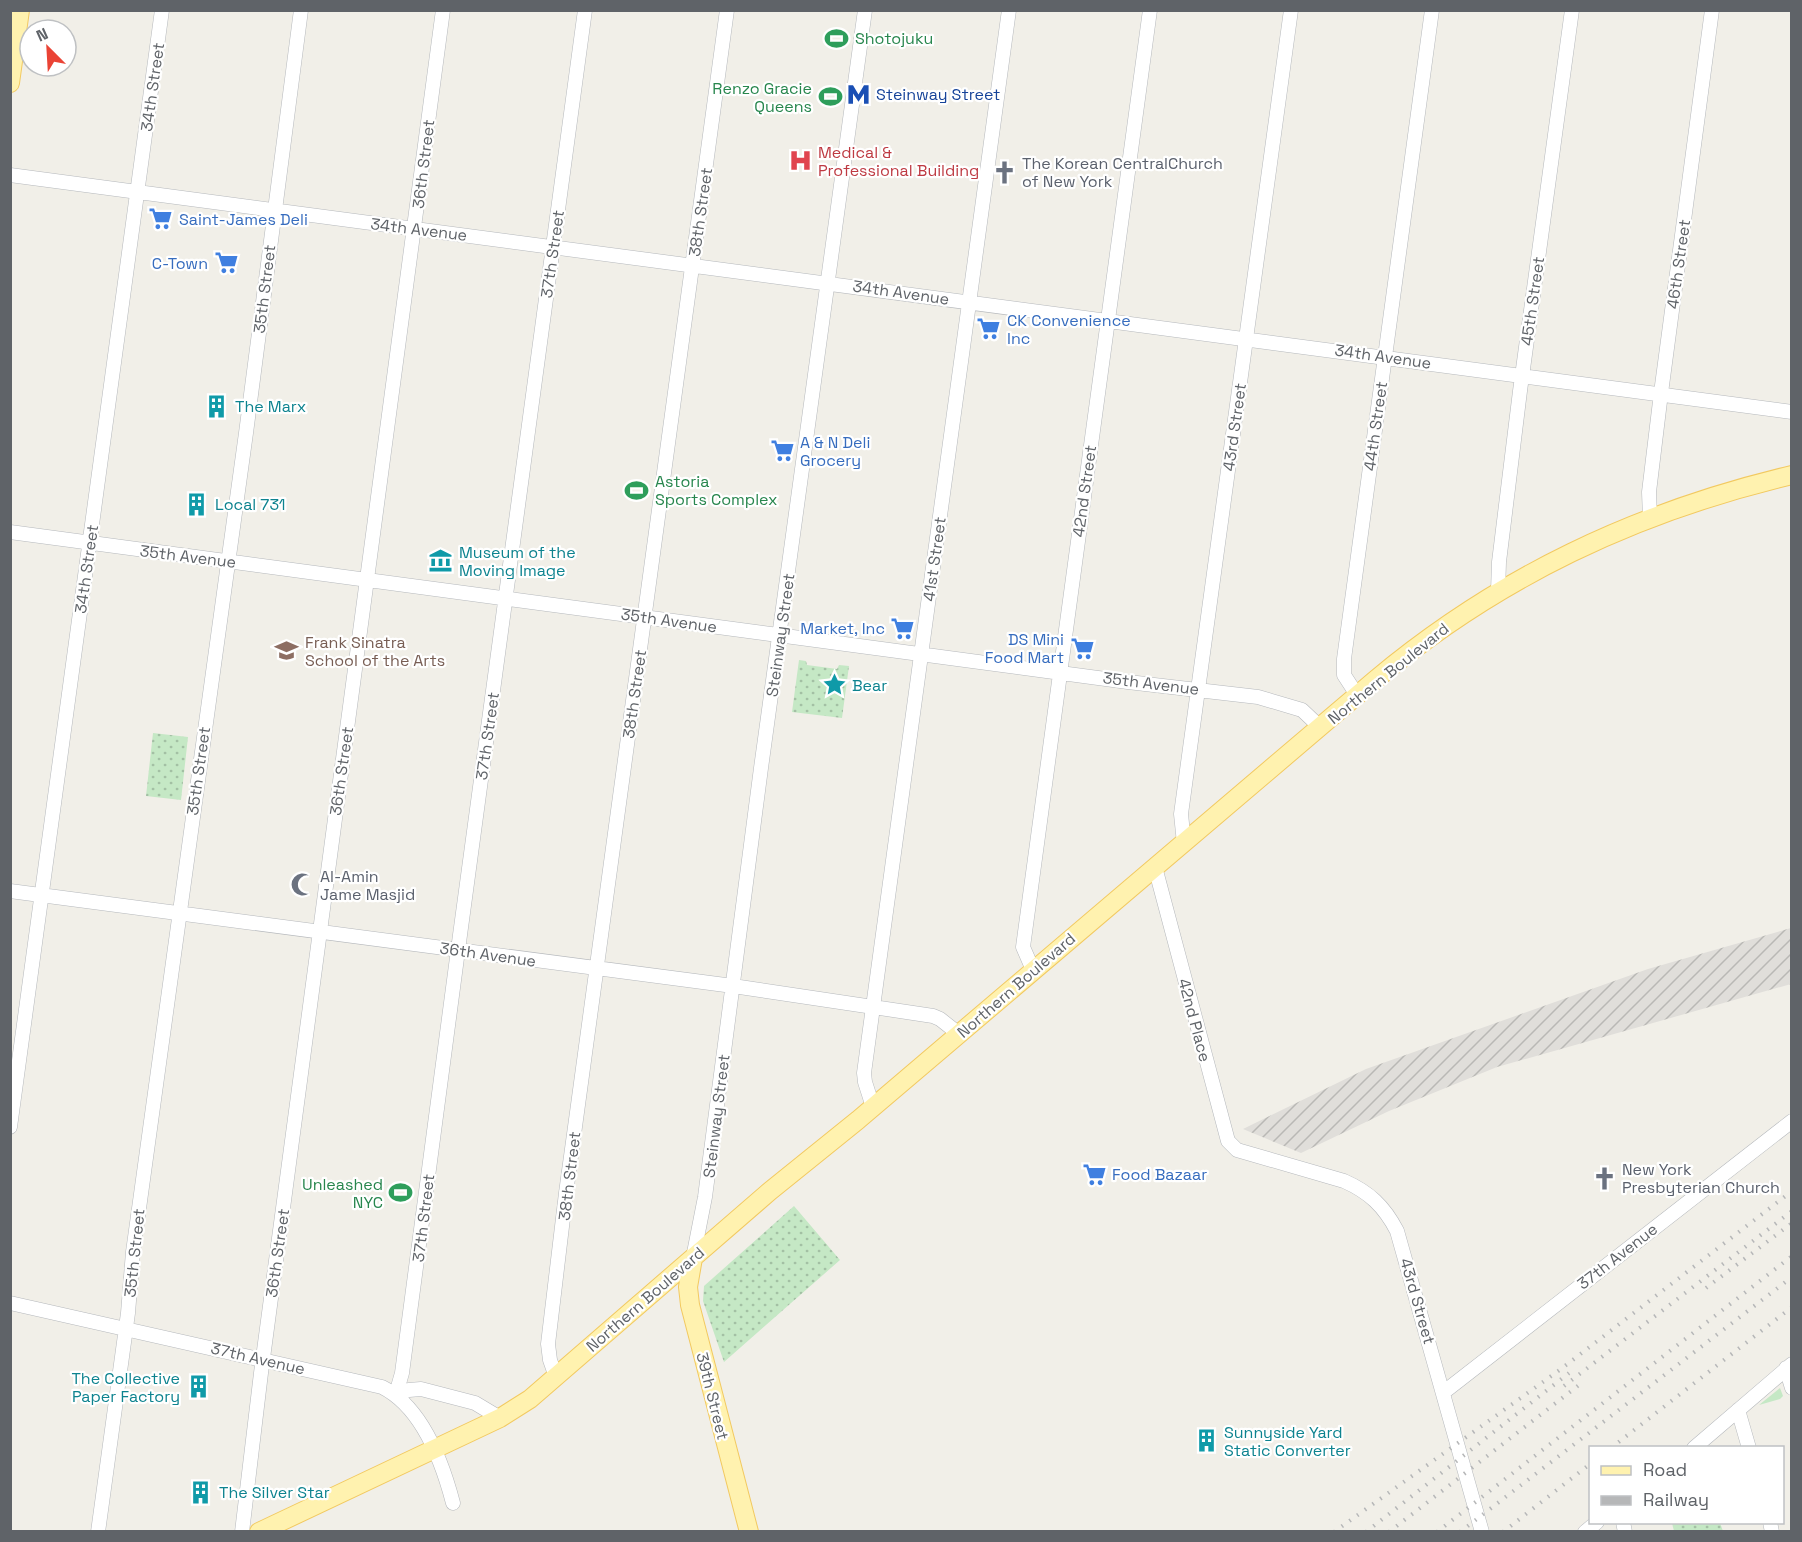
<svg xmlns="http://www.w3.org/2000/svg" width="1802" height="1542" viewBox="0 0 1802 1542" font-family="'Space Grotesk',sans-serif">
	<defs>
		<pattern id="industrial-furrows" width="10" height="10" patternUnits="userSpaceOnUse" patternTransform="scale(1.5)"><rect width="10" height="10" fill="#e0deda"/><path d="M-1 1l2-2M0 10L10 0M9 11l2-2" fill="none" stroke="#b9b8b5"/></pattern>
		<pattern id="grass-dots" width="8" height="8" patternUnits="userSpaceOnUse" patternTransform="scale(1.5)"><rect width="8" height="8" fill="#c5e8c5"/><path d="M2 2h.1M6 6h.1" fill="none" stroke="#a3c0a4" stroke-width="1.8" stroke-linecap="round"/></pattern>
	</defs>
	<rect width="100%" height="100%" fill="#f1efe8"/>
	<path fill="url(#industrial-furrows)" d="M1791 928V984L1497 1067 1389 1111 1301 1153 1243 1129 1366 1069 1648 969Z"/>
	<path fill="url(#grass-dots)" d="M799 660 806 661 807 665 837 669 839 665 849 666 842 718 792 712Z
		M153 733 188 737 181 800 146 796Z
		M794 1206 840 1260 724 1362 703 1301 704 1286Z
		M1672 1523H1720L1723 1531H1674Z"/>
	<path fill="#c5e8c5" d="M1780 1388 1783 1396 1780 1399 1759 1405Z"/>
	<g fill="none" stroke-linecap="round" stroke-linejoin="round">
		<defs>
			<path id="minor" d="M10 175 1792 412
				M1650 518 1649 492 1661 393 1712 10
				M10 532 1128 682 1258 697 1302 710 1320 727
				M1498 591 1499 562 1520 391 1572 10
				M1357 695 1344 675V659L1432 10
				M1184 843 1181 814 1291 10
				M1155 867 1228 1141 1237 1150 1344 1181C1369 1192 1384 1206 1397 1231L1482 1532
				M10 891 733 986 933 1016 940 1019 959 1034
				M1033 970 1023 947 1150 10
				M873 1107 865 1082 864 1073 1009 10
				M10 1127 162 10
				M693 1258 705 1197 761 768 865 10
				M10 1303 382 1387C422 1407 442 1461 453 1503
				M1786 1368 1792 1388
				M556 1377 550 1360 548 1344 566 1193 727 10
				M1444 1392 1792 1121
				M396 1394 402 1373 460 935 585 10
				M396 1394 409 1390 421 1389 475 1403 500 1418
				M1738 1410 1749 1448
				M1694 1448 1792 1364
				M1623 1522 1625 1532
				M1770 1522 1772 1532
				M98 1532 128 1313 133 1252 246 433 301 10
				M242 1532 261 1373 443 10
				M1585 1532 1597 1522"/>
			<path id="major" d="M10 83 20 10
				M693 1258 688 1287 690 1305 749 1532
				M259 1532 500 1418 530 1399 770 1191 858 1120 1375 680C1498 577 1636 512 1792 475"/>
		</defs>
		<use href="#minor" stroke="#b5b8bc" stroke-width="15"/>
		<use href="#major" stroke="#f2c960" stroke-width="20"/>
		<use href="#minor" stroke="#fff" stroke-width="14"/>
		<use href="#major" stroke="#fff2af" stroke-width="18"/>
		<path stroke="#b6b7b8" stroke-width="4" stroke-dasharray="1.5 8" stroke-linecap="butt" d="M1706 1288 1792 1223
			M1564 1386 1792 1211
			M1611 1448 1792 1307
			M1334 1532 1561 1369 1792 1191
			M1366 1532 1569 1373
			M1389 1532 1579 1385
			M1437 1532 1792 1256
			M1460 1532 1792 1277
			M1503 1532 1590 1464"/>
	</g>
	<defs>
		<symbol id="stadium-bare" viewBox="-9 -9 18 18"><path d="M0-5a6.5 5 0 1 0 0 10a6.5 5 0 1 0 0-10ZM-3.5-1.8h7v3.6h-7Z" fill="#2e9e5b" stroke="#fff" stroke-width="2.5" paint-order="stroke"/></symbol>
		<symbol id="metro-bare" viewBox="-9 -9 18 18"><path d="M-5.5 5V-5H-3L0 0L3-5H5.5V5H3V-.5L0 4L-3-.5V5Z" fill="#1a4fb4" stroke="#fff" stroke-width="2.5" paint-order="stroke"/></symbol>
		<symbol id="hospital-bare" viewBox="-9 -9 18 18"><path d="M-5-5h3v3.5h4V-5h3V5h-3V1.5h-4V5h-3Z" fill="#e0444e" stroke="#fff" stroke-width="2.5" paint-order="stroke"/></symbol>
		<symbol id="church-bare" viewBox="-9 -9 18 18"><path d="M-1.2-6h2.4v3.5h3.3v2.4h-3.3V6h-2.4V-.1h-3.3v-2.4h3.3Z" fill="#6b7280" stroke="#fff" stroke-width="2.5" paint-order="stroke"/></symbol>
		<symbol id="supermarket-bare" viewBox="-9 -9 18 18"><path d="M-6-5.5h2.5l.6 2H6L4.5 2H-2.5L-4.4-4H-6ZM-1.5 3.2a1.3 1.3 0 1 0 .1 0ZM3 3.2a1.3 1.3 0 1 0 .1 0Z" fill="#3f7fe0" stroke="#fff" stroke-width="2.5" paint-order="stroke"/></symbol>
		<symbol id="building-bare" viewBox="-9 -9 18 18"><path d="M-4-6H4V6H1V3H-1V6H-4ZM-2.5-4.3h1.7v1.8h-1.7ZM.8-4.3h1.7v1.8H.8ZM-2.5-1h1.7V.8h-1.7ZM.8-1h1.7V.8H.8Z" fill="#0f9aa8" stroke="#fff" stroke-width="2.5" paint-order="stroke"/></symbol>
		<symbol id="museum-bare" viewBox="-9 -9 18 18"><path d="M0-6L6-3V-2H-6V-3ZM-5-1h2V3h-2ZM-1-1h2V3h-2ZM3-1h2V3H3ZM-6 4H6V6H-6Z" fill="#0f9aa8" stroke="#fff" stroke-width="2.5" paint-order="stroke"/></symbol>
		<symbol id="school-bare" viewBox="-9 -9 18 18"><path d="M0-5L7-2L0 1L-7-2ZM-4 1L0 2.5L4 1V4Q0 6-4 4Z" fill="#8d6e63" stroke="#fff" stroke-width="2.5" paint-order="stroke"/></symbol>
		<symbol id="sight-bare" viewBox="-9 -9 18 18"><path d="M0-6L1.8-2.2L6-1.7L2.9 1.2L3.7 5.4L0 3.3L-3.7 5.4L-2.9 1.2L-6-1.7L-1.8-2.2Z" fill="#0f9aa8" stroke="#fff" stroke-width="2.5" paint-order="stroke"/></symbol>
		<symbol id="mosque-bare" viewBox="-9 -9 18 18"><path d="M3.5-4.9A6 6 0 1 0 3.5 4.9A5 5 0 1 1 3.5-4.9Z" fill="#6b7280" stroke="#fff" stroke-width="2.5" paint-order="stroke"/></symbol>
	</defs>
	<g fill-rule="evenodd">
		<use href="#stadium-bare" x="820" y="22" width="33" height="33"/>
		<use href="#metro-bare" x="842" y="78" width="33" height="33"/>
		<use href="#stadium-bare" x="814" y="80" width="33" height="33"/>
		<use href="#hospital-bare" x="784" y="144" width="33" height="33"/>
		<use href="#church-bare" x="988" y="156" width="33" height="33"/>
		<use href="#supermarket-bare" x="144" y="202" width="33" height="33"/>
		<use href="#supermarket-bare" x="210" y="246" width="33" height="33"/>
		<use href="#supermarket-bare" x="972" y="312" width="33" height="33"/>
		<use href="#building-bare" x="200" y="390" width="33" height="33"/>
		<use href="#supermarket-bare" x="766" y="434" width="33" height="33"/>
		<use href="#stadium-bare" x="620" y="474" width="33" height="33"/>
		<use href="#building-bare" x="180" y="488" width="33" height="33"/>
		<use href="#museum-bare" x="424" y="544" width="33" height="33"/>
		<use href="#supermarket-bare" x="886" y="612" width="33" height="33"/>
		<use href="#supermarket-bare" x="1066" y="632" width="33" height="33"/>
		<use href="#school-bare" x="270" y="634" width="33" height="33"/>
		<use href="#sight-bare" x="818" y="668" width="33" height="33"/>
		<use href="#mosque-bare" x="286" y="868" width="33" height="33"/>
		<use href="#supermarket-bare" x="1078" y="1158" width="33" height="33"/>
		<use href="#church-bare" x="1588" y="1162" width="33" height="33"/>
		<use href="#stadium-bare" x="384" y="1176" width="33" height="33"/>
		<use href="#building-bare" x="182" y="1370" width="33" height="33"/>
		<use href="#building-bare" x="1190" y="1424" width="33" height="33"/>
		<use href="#building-bare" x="184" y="1476" width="33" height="33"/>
	</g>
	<g text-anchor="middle" stroke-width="4.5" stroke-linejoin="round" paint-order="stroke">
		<g font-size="16" fill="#27864d" stroke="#fff" text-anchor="start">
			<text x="855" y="44">Shotojuku</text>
			<text x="812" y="94" text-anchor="end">Renzo Gracie<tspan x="812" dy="18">Queens</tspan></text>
			<text x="655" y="487">Astoria<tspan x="655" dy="18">Sports Complex</tspan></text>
			<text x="383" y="1190" text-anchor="end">Unleashed<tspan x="383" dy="18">NYC</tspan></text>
		</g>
		<g font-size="16" fill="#5f6368" stroke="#fff">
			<text transform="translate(152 87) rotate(-82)" y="6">34th Street</text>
			<text transform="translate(423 164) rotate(-83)" y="6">36th Street</text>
			<text transform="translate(700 212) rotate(-82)" y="6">38th Street</text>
			<text transform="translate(419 229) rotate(7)" y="6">34th Avenue</text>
			<text transform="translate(552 254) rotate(-82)" y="6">37th Street</text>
			<text transform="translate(1678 264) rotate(-82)" y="6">46th Street</text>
			<text transform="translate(264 289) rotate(-83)" y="6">35th Street</text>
			<text transform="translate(901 292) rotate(8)" y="6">34th Avenue</text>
			<text transform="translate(1532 301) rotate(-82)" y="6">45th Street</text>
			<text transform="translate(1383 356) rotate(8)" y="6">34th Avenue</text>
			<text transform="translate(1375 426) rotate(-82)" y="6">44th Street</text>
			<text transform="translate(1234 427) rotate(-82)" y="6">43rd Street</text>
			<text transform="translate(1084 491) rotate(-82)" y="6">42nd Street</text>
			<text transform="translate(188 556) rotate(7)" y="6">35th Avenue</text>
			<text transform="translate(934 559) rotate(-82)" y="6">41st Street</text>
			<text transform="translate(86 569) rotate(-82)" y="6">34th Street</text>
			<text transform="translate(669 620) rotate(8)" y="6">35th Avenue</text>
			<text transform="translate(780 635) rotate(-82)" y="6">Steinway Street</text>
			<text transform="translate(1388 673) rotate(-39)" y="6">Northern Boulevard</text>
			<text transform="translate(1151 683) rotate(7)" y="6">35th Avenue</text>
			<text transform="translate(634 694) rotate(-82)" y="6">38th Street</text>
			<text transform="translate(487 736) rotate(-82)" y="6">37th Street</text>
			<text transform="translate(198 771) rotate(-82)" y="6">35th Street</text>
			<text transform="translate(341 771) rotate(-82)" y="6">36th Street</text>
			<text transform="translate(488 954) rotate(8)" y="6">36th Avenue</text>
			<text transform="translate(1016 985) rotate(-41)" y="6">Northern Boulevard</text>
			<text transform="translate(1195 1020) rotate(75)" y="6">42nd Place</text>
			<text transform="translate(716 1116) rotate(-83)" y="6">Steinway Street</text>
			<text transform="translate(569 1176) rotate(-83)" y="6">38th Street</text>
			<text transform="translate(423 1218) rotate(-83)" y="6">37th Street</text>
			<text transform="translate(134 1253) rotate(-84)" y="6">35th Street</text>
			<text transform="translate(277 1253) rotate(-82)" y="6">36th Street</text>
			<text transform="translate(1617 1256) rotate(-38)" y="6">37th Avenue</text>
			<text transform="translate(645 1299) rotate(-41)" y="6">Northern Boulevard</text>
			<text transform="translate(1418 1301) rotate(74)" y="6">43rd Street</text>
			<text transform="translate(258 1358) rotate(13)" y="6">37th Avenue</text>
			<text transform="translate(713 1396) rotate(76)" y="6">39th Street</text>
		</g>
		<g font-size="16" fill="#164399" stroke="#fff" text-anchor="start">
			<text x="876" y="100">Steinway Street</text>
		</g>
		<g font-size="16" fill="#be3a42" stroke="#fff" text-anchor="start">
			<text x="818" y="158">Medical &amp;<tspan x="818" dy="18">Professional Building</tspan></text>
		</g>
		<g font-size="16" fill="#5b616d" stroke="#fff" text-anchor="start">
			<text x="1022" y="169">The Korean CentralChurch<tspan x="1022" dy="18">of New York</tspan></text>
			<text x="320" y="882">Al-Amin<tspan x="320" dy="18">Jame Masjid</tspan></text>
			<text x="1622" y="1175">New York<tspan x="1622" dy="18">Presbyterian Church</tspan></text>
		</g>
		<g font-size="16" fill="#366cbe" stroke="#fff" text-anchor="start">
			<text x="179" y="225">Saint-James Deli</text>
			<text x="208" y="269" text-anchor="end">C-Town</text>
			<text x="1007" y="326">CK Convenience<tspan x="1007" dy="18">Inc</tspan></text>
			<text x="800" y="448">A &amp; N Deli<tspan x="800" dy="18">Grocery</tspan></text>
			<text x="885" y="634" text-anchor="end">Market, Inc</text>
			<text x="1064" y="645" text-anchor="end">DS Mini<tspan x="1064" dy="18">Food Mart</tspan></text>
			<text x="1112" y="1180">Food Bazaar</text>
		</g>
		<g font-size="16" fill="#0d838f" stroke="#fff" text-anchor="start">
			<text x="235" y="412">The Marx</text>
			<text x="215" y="510">Local 731</text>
			<text x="459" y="558">Museum of the<tspan x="459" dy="18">Moving Image</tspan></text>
			<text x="852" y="691">Bear</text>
			<text x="180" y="1384" text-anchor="end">The Collective<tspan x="180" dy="18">Paper Factory</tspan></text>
			<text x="1224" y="1438">Sunnyside Yard<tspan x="1224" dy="18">Static Converter</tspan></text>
			<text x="219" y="1498">The Silver Star</text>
		</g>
		<g font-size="16" fill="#785e54" stroke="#fff" text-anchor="start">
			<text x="305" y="648">Frank Sinatra<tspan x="305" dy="18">School of the Arts</tspan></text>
		</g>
	</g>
	<rect width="1802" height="1542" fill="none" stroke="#5f6368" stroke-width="24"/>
	<rect x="1589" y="1446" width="195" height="78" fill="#ffffff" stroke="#bfc1c3" stroke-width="1.5"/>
	<rect x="1601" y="1466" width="30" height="9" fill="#fff2af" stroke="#bfc1c3" stroke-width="1.5"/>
	<text x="1643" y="1476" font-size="18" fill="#5f6368">Road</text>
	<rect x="1601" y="1496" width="30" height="9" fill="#b6b7b8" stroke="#bfc1c3" stroke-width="1.5"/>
	<text x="1643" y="1506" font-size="18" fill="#5f6368">Railway</text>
	<g transform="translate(48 48) rotate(336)"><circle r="28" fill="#ffffff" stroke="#bfc1c3" stroke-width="1.5"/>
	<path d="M0-4.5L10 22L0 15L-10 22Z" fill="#ea4335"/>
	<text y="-9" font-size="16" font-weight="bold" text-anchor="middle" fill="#5f6368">N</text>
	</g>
</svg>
